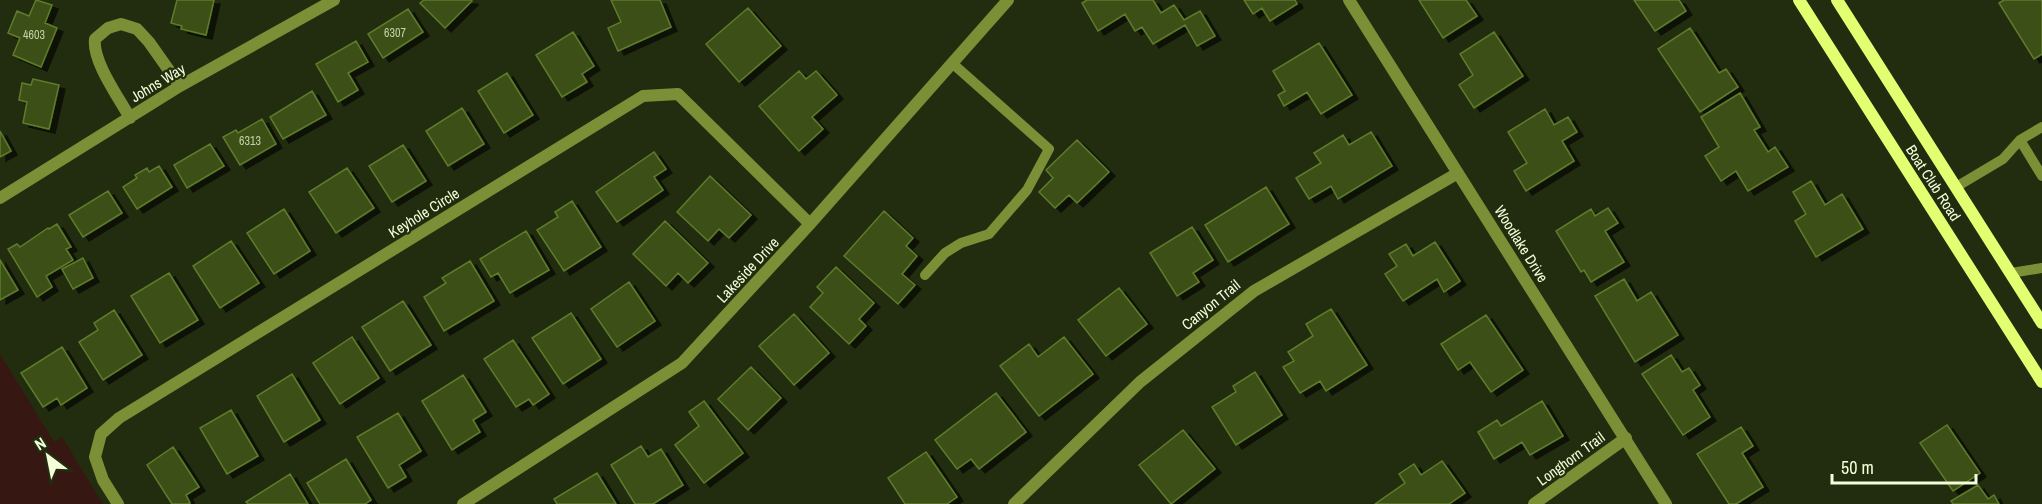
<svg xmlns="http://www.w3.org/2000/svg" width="2042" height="504" viewBox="0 0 2042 504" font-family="'Archivo Narrow',sans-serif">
	<defs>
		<filter id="shadow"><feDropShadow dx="6" dy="4" stdDeviation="0" flood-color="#0009"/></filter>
	</defs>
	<rect width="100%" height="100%" fill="#222c0f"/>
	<path fill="#371711" d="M0 354 54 442 62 437 103 504H0Z"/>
	<path fill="#3b4f19" stroke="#5e7c2a" stroke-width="1.5" filter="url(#shadow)" d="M36 0 52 5 45 23 57 28 41 67 13 55 20 38 8 33 17 11 29 16Z
		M177 0H214L206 35 181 29 182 26 171 23Z
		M424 0H471L472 1 445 28 420 3Z
		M611 0H660L671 27 618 51 608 28 621 22Z
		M1087 0H1153L1161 13 1174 5 1184 20 1200 11 1215 36 1197 46 1185 25 1153 44 1142 27 1135 31 1125 14 1098 31 1082 3Z
		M1244 0H1295L1297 4 1270 21 1262 8 1253 14Z
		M1419 0H1466L1477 16 1443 38Z
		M1634 0H1679L1686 11 1655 31Z
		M2004 0H2042V54L2034 59 1999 3Z
		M748 8 781 46 739 82 706 44Z
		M408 9 423 32 383 58 368 34Z
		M1690 28 1719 73 1726 69 1738 87 1700 112 1658 49Z
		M573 32 594 66 582 74 587 82 562 97 536 55Z
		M1494 32 1523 76 1474 108 1459 85 1473 75 1460 54Z
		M356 41 368 62 348 73 358 90 338 102 316 64Z
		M1319 43 1352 95 1321 114 1307 92 1284 106 1278 95 1285 91 1273 71Z
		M799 71 806 79 816 71 837 95 812 117 823 129 799 151 759 106Z
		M507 73 533 115 504 133 478 91Z
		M33 79 59 85 49 129 23 123 27 102 19 100 22 83 31 85Z
		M312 91 326 115 283 139 270 117Z
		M1740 93 1760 127 1754 130 1768 152 1775 147 1788 167 1748 191 1736 171 1721 181 1705 156 1719 147 1701 117Z
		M462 108 484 144 448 166 426 131Z
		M1545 109 1554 125 1568 117 1577 132 1562 141 1574 161 1526 191 1514 171 1527 163 1508 132Z
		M262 119 276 144 240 165 223 137 236 130 238 133Z
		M0 131 11 151 0 157Z
		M1371 132 1392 166 1338 199 1331 186 1309 199 1296 178 1321 163 1314 153 1343 135 1349 145Z
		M1077 140 1109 172 1077 203 1069 195 1055 208 1039 192 1053 178 1046 170Z
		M210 144 224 166 187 188 174 165Z
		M403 145 426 181 392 202 369 166Z
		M654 152 666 169 654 177 663 190 617 222 596 192Z
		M159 166 172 187 137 209 123 187 137 178 135 175 147 168 149 172Z
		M347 168 374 208 336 233 309 192Z
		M710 176 751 215 729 238 719 229 708 241 677 212Z
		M1811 181 1825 205 1842 194 1863 229 1816 257 1795 221 1806 214 1793 192Z
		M1266 187 1289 224 1228 262 1205 225Z
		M108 191 122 213 83 237 69 215Z
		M572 201 601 247 564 271 537 230 558 217 555 212Z
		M1608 208 1618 223 1605 231 1624 262 1591 282 1584 270 1581 272 1556 231 1591 209 1595 216Z
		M284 209 310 251 274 274 247 233Z
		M884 211 913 238 906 246 917 256 902 274 915 285 898 304 844 256Z
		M665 221 708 263 688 283 678 273 666 286 633 254Z
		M57 224 71 247 66 249 73 260 46 276 52 287 37 297 8 249 17 244 20 247 48 228 49 229Z
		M1192 227 1213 260 1193 273 1199 282 1177 296 1150 253Z
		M526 231 549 270 510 293 498 273 491 277 480 259Z
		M231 241 259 283 220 308 193 266Z
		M1435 242 1460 281 1444 292 1437 279 1403 301 1385 274 1397 266 1389 254 1406 244 1413 256Z
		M83 258 93 278 73 289 62 269Z
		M0 260 18 290 0 300Z
		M470 261 494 301 444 331 424 297 446 283 442 278Z
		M836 267 874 303 859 319 866 326 849 344 810 307 823 293 817 287Z
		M169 273 198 320 160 343 131 296Z
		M1624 279 1637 301 1651 292 1678 335 1635 362 1595 296Z
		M629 282 655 321 617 347 591 309Z
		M1119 288 1147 324 1106 356 1078 320Z
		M403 301 431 345 390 371 362 327Z
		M1331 309 1367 365 1326 391 1320 381 1300 393 1283 367 1294 361 1288 352 1313 336 1306 324Z
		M114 310 142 355 103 380 79 342 98 330 94 323Z
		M571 313 601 359 563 384 532 338Z
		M794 314 829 353 794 385 759 346Z
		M1486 315 1523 370 1491 392 1470 362 1458 370 1441 344Z
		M352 337 379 378 340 404 313 363Z
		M1064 337 1093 374 1039 416 1000 366 1029 344 1038 357Z
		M513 340 549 394 533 405 529 399 516 407 484 359Z
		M62 347 87 388 61 405 57 398 43 407 21 373Z
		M1671 355 1682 372 1689 368 1700 385 1693 390 1710 417 1683 435 1642 374Z
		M751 367 781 398 748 430 718 399Z
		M1255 372 1282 415 1236 445 1212 407 1236 392 1233 386Z
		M292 374 320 420 284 442 257 396Z
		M463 375 486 412 473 420 480 432 452 450 422 401Z
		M996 393 1026 432 979 469 971 459 957 469 935 440Z
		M704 401 743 453 704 483 675 445 699 426 689 412Z
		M1542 401 1563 436 1530 455 1522 442 1494 459 1478 432 1497 420 1501 426Z
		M231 410 258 456 227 474 200 428Z
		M398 413 421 451 399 465 406 477 388 488 357 437Z
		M1947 425 1980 473 1953 491 1920 443Z
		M1741 427 1753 446 1742 453 1763 487 1736 504H1729L1697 454Z
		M1183 430 1215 469 1171 504 1139 465Z
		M641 446 648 457 661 449 683 485 653 504H635L611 465Z
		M173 447 199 487 186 495 190 503 188 504H172L147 465Z
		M926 452 957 497 947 504H905L888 478Z
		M346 459 371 500 365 504H320L307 483Z
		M1442 461 1465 493 1449 504H1375L1405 483 1399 474 1414 464 1421 475Z
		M597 473 616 504H557L554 499Z
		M290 474 308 504H248L246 502Z
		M1978 485 1988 499 1994 495 1999 504H1953L1951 501Z"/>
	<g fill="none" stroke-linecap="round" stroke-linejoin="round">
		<path stroke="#7c8f37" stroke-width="10" d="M2020 140 2042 176
			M1956 187 2003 159 2020 140 2042 127
			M2011 273 2042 268
			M925 275 945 253 961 243 989 234 1027 190 1049 149 952 63"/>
		<path stroke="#7c8f37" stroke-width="12" d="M1349 0 1666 504
			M130 118C119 98 92 61 95 39L108 28 121 24 137 29 149 42 180 86
			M0 198 180 86 334 0
			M118 504 103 480 95 457 101 434 119 418 643 96 678 94 810 224
			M463 504 682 363 810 224 1008 0
			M1014 504 1140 382 1254 291 1458 173
			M1534 504 1626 438"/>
		<path stroke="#e3ff71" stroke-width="12" d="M1799 0 2042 382
			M1837 0 2042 323"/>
	</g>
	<g text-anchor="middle" stroke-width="4.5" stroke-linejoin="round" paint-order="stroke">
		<g font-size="12" fill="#c6d3aa">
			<text x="395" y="37">6307</text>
			<text x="34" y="39">4603</text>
			<text x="250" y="145">6313</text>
		</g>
		<g font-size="15" fill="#f4ffda" stroke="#222c0f">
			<text transform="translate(158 83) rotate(-31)" y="5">Johns Way</text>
			<text transform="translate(1933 183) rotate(57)" y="5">Boat Club Road</text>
			<text transform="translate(424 213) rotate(-32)" y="5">Keyhole Circle</text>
			<text transform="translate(1521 244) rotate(58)" y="5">Woodlake Drive</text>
			<text transform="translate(748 270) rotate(-47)" y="5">Lakeside Drive</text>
			<text transform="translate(1211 305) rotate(-39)" y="5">Canyon Trail</text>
			<text transform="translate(1571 459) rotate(-36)" y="5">Longhorn Trail</text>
		</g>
	</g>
	<g transform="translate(48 456) rotate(328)" stroke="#222c0f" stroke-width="4.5" paint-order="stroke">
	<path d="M0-4.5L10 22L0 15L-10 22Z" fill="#f4ffda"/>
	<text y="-9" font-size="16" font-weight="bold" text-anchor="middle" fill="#f4ffda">N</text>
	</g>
	<path d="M1832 474v9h144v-9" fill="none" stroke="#f4ffda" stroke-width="3"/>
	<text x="1841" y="474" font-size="18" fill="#f4ffda" stroke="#222c0f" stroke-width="4.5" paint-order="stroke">50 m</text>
</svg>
